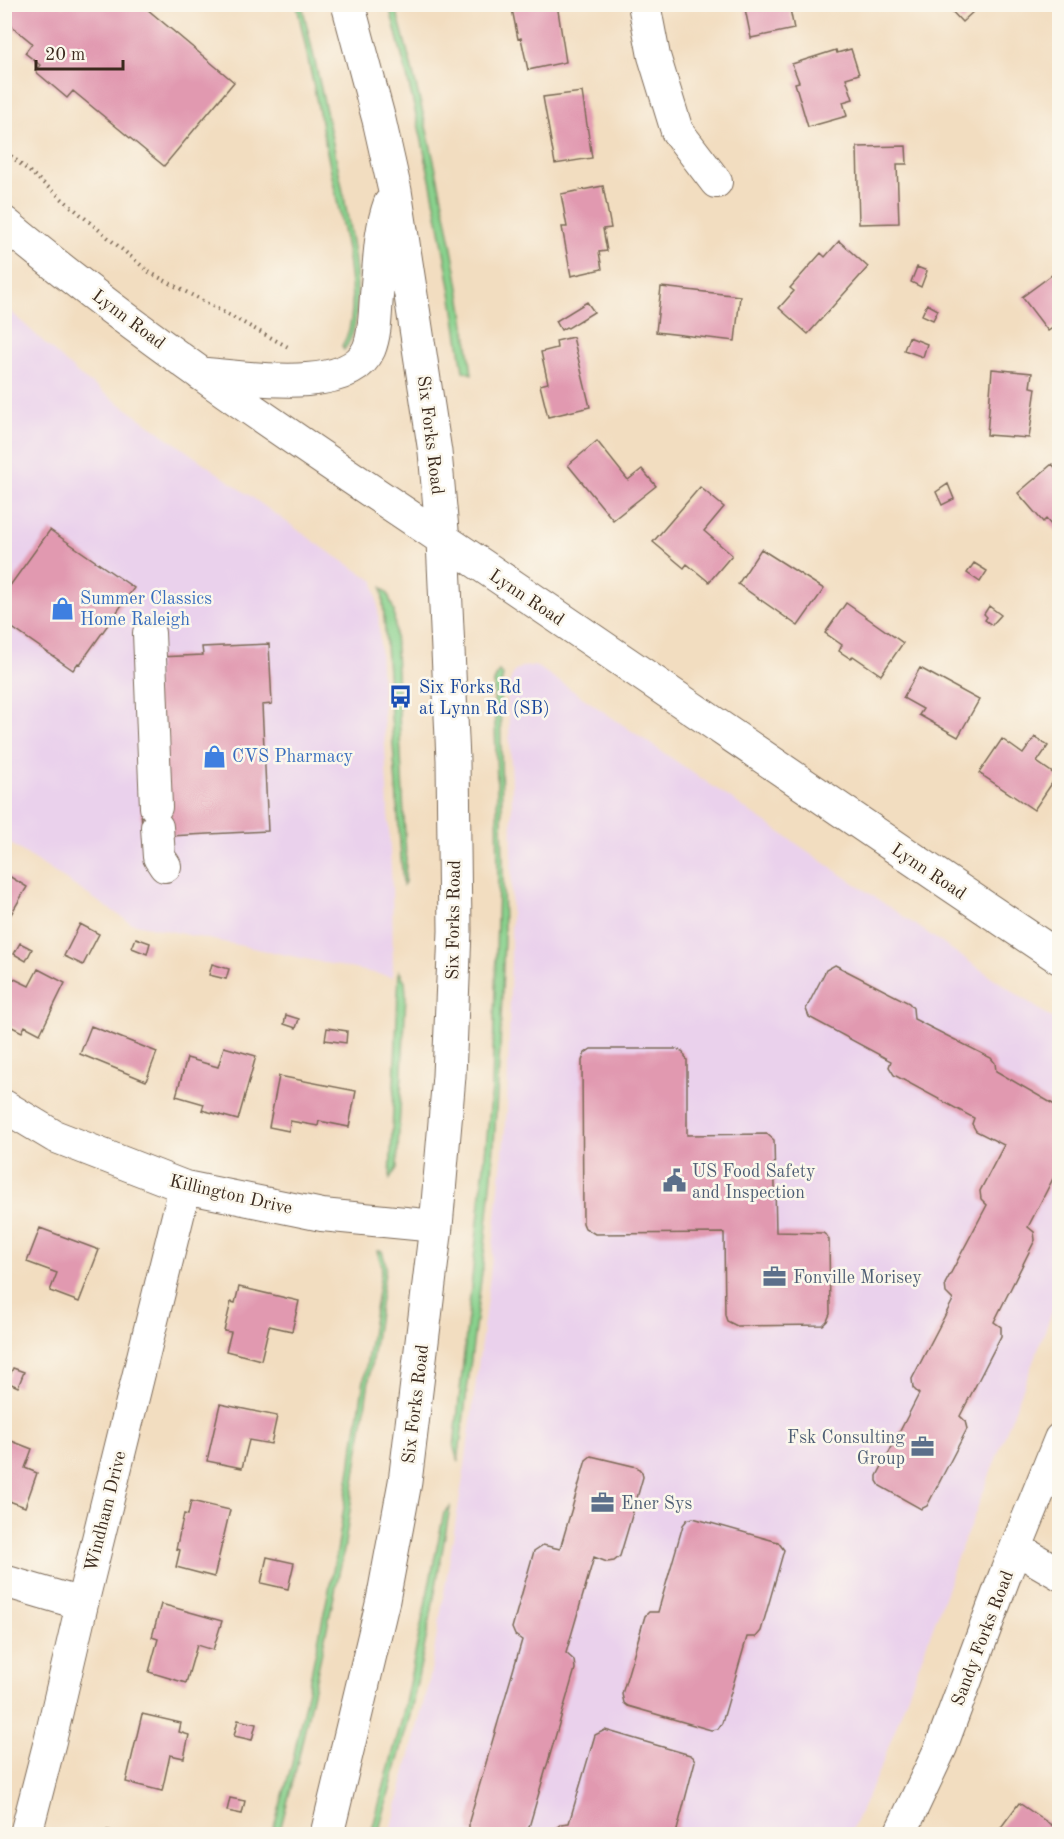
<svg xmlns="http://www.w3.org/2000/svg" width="1064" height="1839" viewBox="0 0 1064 1839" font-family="'Old Standard TT',serif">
	<rect width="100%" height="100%" fill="#fbf7ec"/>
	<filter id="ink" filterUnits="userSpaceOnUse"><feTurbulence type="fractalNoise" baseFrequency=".0167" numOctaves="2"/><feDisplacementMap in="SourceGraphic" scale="12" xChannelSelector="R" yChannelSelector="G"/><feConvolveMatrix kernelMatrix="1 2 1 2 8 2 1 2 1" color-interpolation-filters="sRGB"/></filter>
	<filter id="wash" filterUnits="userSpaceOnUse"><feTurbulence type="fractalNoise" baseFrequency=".008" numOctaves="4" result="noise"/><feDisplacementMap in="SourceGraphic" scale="24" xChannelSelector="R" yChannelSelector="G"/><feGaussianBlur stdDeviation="1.35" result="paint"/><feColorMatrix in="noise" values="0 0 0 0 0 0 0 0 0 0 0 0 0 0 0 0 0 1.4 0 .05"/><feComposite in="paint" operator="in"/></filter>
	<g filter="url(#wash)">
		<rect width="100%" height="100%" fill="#f2ddc0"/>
		<path fill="#ead1ec" d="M4 305 79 375 329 552 374 581 378 607 392 889 393 977 131 923 5 840Z
			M534 666 541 669 1059 1023V1294L971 1524 952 1569 949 1584 882 1764 850 1834H390L430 1677 465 1466 490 1275 507 1111 511 956 512 783 507 688 514 672 521 667Z"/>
		<path fill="#89d18d" stroke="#627e56" stroke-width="1.5" d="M297 5H302C317 70 332 136 345 202 350 232 357 263 357 293 357 313 356 335 344 350L342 346C359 319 350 279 347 249Z
			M389 5H395C428 125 456 250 472 374L463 371C446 247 421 125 389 5Z
			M382 588 388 594 394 611 406 858 405 882 403 885Z
			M499 671 503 675 500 690 504 937 500 1047 492 1175 483 1264 458 1462 454 1448 492 1089 498 886 497 781 494 694V682Z
			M399 971 405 981 406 994 397 1168 390 1179Z
			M377 1251H382L386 1265 344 1550 297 1765 279 1834H272L292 1764 337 1552 382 1266Z
			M450 1507 430 1620 410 1715 378 1834H371L401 1723 444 1513Z"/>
		<g id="blocks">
			<path fill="#e199b0" d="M4 4H61L63 7 65 4H141L234 82 164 166 73 91 67 98 35 71 40 65 25 53 32 43 4 20Z
				M511 4H557L566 62 528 70 521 38 518 39Z
				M744 4H789L794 29 751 38Z
				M951 4H968L974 11 962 22 948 7Z
				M851 49 859 74 846 78 853 99 843 102 847 116 808 127 795 83 799 82 792 64 836 50 837 53Z
				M582 92 592 158 555 164 543 97Z
				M906 146 907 164H897L899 223 859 224 857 147Z
				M603 186 611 228 603 229 607 251 599 252 602 269 571 276 562 227H567L561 194Z
				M839 241 868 267 808 334 779 308 794 291 790 288 821 253 825 257Z
				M917 267 927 271 921 287 911 282Z
				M1060 269V323L1048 331 1022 297Z
				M661 287 740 296 735 341 656 332Z
				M587 302 594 312 568 328 566 327 561 330 556 321Z
				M927 304 938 310 933 320 922 315Z
				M573 337 590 407 548 417 540 385 548 383 541 352 557 348 556 341Z
				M909 337 927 344 923 357 904 350Z
				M992 369 1032 373 1030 387 1036 388 1029 438 987 435Z
				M597 441 628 480 642 469 656 486 613 520 568 465Z
				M1052 464 1060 473V535L1046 519 1043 522 1018 493Z
				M948 484 954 499 942 505 936 492Z
				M700 487 724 507 704 531 732 555 709 582 687 564 684 568 653 542Z
				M50 530 134 588 80 664 78 663 73 670 4 622V594Z
				M761 549 824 589 798 626 738 584Z
				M974 563 987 571 980 582 967 573Z
				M846 603 903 643 881 675 853 656 851 659 839 651 842 645 825 633Z
				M989 606 1001 615 992 625 985 620 987 617 984 614Z
				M269 644 272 704 262 705 268 831 169 836 142 828 141 808 159 657 203 655 202 647Z
				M920 668 979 700 958 737 919 715 923 709 903 698Z
				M1035 737 1048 746 1037 762 1057 776 1034 810 979 773 1002 739 1023 754Z
				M4 873 27 887 7 921 4 919Z
				M80 924 99 934 83 965 64 956Z
				M136 938 150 943 147 954 132 948Z
				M20 943 32 949 26 961 14 954Z
				M212 964 229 969 226 979 209 975Z
				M835 965 909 1003 913 1008 914 1019 991 1058 995 1063 996 1071 1060 1108V1165L1028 1227 1034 1232 1035 1240 994 1322 1001 1327V1336L960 1416 965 1421 967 1429 927 1506 921 1509 880 1486 877 1481V1476L919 1394 913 1388 912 1379 953 1300 946 1293 945 1284 987 1205 981 1199 980 1191 1004 1145 976 1131 972 1124 974 1118 894 1075 889 1067 891 1061 809 1017 806 1009 826 970Z
				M38 969 65 983 40 1034 25 1026 22 1032 4 1023V974L29 986Z
				M286 1015 299 1019 296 1028 284 1024Z
				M91 1026 157 1052 146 1081 80 1054Z
				M327 1028 347 1031 346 1043 325 1040Z
				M224 1047 256 1056 238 1120 202 1110 204 1104 176 1096 187 1058 218 1067Z
				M591 1049H676L682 1051 687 1060V1135L767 1134 774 1140 776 1232 823 1233 827 1236 829 1240 830 1314 827 1321 823 1325 737 1326 727 1321 725 1315 724 1233 595 1234 585 1228 583 1223 582 1061 585 1053Z
				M279 1076 356 1091 349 1127 319 1121 318 1126 290 1121 289 1131 269 1127Z
				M40 1228 99 1250 79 1302 50 1291 57 1273 27 1262Z
				M239 1287 299 1301 292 1331 269 1326 261 1360 226 1351 231 1332 224 1331 231 1302 235 1303Z
				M13 1368 24 1372 18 1387 7 1382Z
				M220 1404 277 1416 271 1444 249 1440 242 1468 207 1461Z
				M4 1438 32 1449 25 1468 37 1473 25 1507 4 1499Z
				M591 1456 637 1467 642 1472 643 1477 629 1526 620 1556 614 1561 607 1562 594 1557 566 1653 574 1660 575 1669 527 1834H474L469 1830V1821L522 1640 515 1635 512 1628 534 1551 543 1545 560 1549 586 1460Z
				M191 1501 230 1510 214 1577 176 1567 180 1550 176 1549 184 1514 188 1515Z
				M693 1518 778 1542 784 1550 761 1631 756 1637H747L722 1723 718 1729 711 1730 628 1706 624 1703 622 1694 645 1616 649 1612H658L683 1525 687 1520Z
				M267 1557 294 1563 288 1589 261 1583Z
				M161 1604 222 1621 213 1650 197 1645 186 1683 149 1672 158 1639 152 1637Z
				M142 1714 181 1723 179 1732 189 1735 184 1758 170 1755 162 1791 126 1782Z
				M238 1720 256 1724 252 1740 234 1736Z
				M605 1730 690 1755 693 1757 695 1761 676 1834H553L555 1829 561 1824 569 1823 595 1735Z
				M230 1798 245 1801 242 1814 227 1811Z
				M1019 1803 1060 1831V1834H996Z
				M107 1830 126 1833V1834H106Z"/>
		</g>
	</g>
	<g filter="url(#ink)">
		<use href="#blocks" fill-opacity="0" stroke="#7b6957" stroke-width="1.5"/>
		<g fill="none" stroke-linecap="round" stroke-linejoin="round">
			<defs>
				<path id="minor" d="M644 4 654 56 677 131 716 182
					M149 633 156 807
					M157 827 159 857 165 866
					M4 1106 54 1136 185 1187 322 1215 436 1226
					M1017 1549 1060 1574
					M4 1581 82 1604
					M26 1834 50 1741 82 1604 185 1187
					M900 1834 941 1747 1005 1575 1060 1439"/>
				<path id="major" d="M4 223C165 357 341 470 514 587 696 710 877 836 1060 958
					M201 374C242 377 349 396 369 349 376 332 375 308 377 290 380 261 380 231 390 204
					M327 1834 383 1600 405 1482 436 1226 449 1076 455 931 453 760 443 541 435 452 395 191 379 120 348 4"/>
			</defs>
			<use href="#minor" stroke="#7b6957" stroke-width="34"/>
			<use href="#major" stroke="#7b6957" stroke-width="35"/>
			<path stroke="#7b6957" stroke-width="4" stroke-dasharray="1.5 4.5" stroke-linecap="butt" d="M11 156 149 272 290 348"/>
			<use href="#minor" stroke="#fff" stroke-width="32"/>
			<use href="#major" stroke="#fff" stroke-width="33"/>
		</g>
	</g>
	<defs>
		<symbol id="shop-bare" viewBox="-9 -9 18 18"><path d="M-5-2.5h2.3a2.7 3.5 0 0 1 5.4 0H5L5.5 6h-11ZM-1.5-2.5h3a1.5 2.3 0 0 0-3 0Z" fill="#3f7fe0" stroke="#fbf7ec" stroke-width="2.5" paint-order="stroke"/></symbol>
		<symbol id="bus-bare" viewBox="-9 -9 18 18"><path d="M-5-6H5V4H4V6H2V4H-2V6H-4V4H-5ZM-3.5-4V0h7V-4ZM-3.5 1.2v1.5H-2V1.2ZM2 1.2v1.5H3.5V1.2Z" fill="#1a4fb4" stroke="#fbf7ec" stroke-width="2.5" paint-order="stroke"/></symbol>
		<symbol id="civic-bare" viewBox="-9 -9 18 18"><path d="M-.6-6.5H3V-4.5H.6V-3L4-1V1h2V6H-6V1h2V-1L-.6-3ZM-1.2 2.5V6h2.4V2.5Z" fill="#5c6f8a" stroke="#fbf7ec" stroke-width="2.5" paint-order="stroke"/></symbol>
		<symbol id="office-bare" viewBox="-9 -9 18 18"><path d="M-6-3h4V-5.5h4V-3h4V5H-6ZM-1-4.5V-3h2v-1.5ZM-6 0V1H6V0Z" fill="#5c6f8a" stroke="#fbf7ec" stroke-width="2.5" paint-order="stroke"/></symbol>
	</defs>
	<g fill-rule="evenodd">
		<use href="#shop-bare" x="46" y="592" width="33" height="33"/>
		<use href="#bus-bare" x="384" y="680" width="33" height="33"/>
		<use href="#shop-bare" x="198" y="740" width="33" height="33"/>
		<use href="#civic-bare" x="658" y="1164" width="33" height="33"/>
		<use href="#office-bare" x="758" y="1260" width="33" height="33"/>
		<use href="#office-bare" x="906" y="1430" width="33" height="33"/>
		<use href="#office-bare" x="586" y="1486" width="33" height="33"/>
	</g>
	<g text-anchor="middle" stroke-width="5" stroke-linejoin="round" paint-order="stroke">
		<g font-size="18" fill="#3b2a1e" stroke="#fbf7ec">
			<text transform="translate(129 319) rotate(37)" y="6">Lynn Road</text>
			<text transform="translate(431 435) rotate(83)" y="6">Six Forks Road</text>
			<text transform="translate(527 597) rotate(34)" y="6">Lynn Road</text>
			<text transform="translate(929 871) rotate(34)" y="6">Lynn Road</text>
			<text transform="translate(453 920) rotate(-89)" y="6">Six Forks Road</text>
			<text transform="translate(231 1194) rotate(13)" y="6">Killington Drive</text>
			<text transform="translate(415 1404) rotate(-83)" y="6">Six Forks Road</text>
			<text transform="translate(105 1511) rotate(-76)" y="6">Windham Drive</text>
			<text transform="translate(982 1638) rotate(-69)" y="6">Sandy Forks Road</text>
		</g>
		<g font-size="18" fill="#366cbe" stroke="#fbf7ec" text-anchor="start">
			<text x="80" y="604">Summer Classics<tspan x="80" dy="21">Home Raleigh</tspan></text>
			<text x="232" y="762">CVS Pharmacy</text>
		</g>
		<g font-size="18" fill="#164399" stroke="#fbf7ec" text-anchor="start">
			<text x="419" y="693">Six Forks Rd<tspan x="419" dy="21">at Lynn Rd (SB)</tspan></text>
		</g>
		<g font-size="18" fill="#4e5e75" stroke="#fbf7ec" text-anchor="start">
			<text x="692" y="1177">US Food Safety<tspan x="692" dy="21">and Inspection</tspan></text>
			<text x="793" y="1283">Fonville Morisey</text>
			<text x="905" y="1443" text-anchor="end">Fsk Consulting<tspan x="905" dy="21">Group</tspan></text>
			<text x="621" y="1509">Ener Sys</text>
		</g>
	</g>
	<rect width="1064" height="1839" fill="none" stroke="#fbf7ec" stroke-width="24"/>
	<path d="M36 60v9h87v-9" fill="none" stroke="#3b2a1e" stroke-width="3"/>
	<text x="45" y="60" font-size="18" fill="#3b2a1e" stroke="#fbf7ec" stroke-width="4.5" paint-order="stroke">20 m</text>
</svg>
